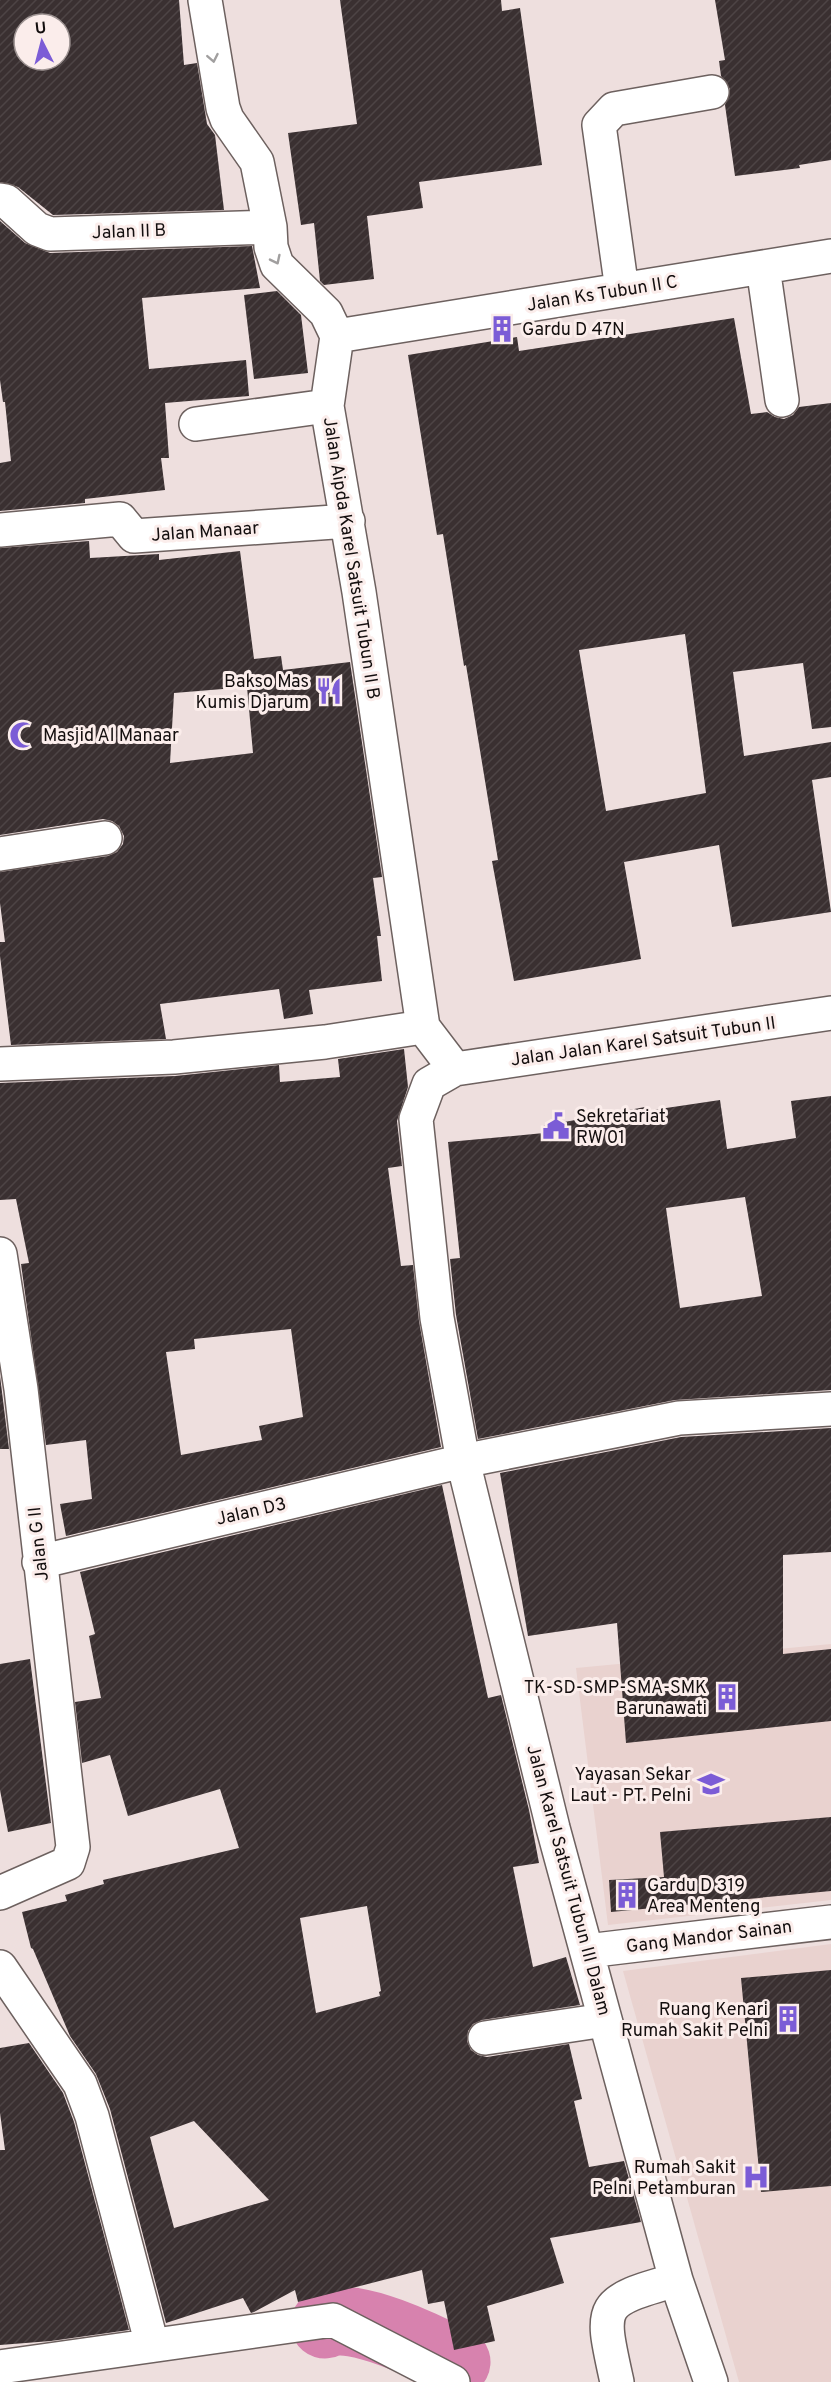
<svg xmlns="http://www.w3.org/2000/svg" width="831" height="2382" viewBox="0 0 831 2382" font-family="Overpass,sans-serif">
	<defs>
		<pattern id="building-hatch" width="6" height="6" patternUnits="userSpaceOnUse" patternTransform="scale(1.5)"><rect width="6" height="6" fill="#3a3031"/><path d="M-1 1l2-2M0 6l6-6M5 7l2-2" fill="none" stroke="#4d4445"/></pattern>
	</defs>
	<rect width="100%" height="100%" fill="#eedfde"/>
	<path fill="#e9d2cf" d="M831 1644V1900L608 1925 576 1668Z
		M831 1944V2382H739L623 1971Z"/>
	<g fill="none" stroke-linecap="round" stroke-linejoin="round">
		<path stroke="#d782ae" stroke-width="69" d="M325 2324C352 2310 429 2348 456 2362"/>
	</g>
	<path fill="url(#building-hatch)" fill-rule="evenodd" d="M0 0H179L184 65 197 63 207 124 215 135 224 210 53 215 18 187 0 182ZM24 24H60V60H24Z
		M340 0H501L502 11 520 8 542 165 419 182 423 208 367 216 374 279 324 285 320 281 314 223 301 225 288 133 357 124Z
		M715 0H831V160L799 165 800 168 735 176 725 105 730 89 721 76 719 61 725 60Z
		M0 221 25 243 50 253 252 246 260 288 142 298 149 369 246 360 249 396 165 403 169 458H161L165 490 85 499V503L0 511V463L11 461 5 402H3L0 380Z
		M277 291 301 315 308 373 254 379 244 295Z
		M734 318 751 414 767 412 775 417 784 419 793 415 799 407 831 403V727L812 729 803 663 733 672 744 756 831 742V777L812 780 831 912 732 927 719 845 624 862 641 959 514 981 492 861 498 860 466 665 464 666 443 534 437 535 408 355 517 337 519 351ZM685 634 706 793 606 811 579 650Z
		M89 541 90 558 159 554V560L240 551 254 659 281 656 283 670 350 662 382 877 373 878 381 936H377L382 981 309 990 313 1014 284 1019 279 989 160 1004 166 1039 11 1045 0 956V942H5L0 903V872L108 856 117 852 123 844 124 836 119 826 112 821 103 819 0 835V548ZM247 687 253 753 170 763 174 693Z
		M404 1049 408 1087 397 1121 402 1166 388 1168 401 1266 413 1265 419 1321 441 1447 66 1536 60 1504 92 1499 86 1440 46 1445 21 1264 29 1263 16 1199 0 1200V1083L175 1076 279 1065 280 1082 340 1077 338 1059ZM291 1329 303 1417 259 1426 262 1440 181 1455 166 1352 195 1349 194 1339Z
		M831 1096V1390L675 1400 478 1439 456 1315 450 1259 460 1258 448 1142 544 1133 543 1126 645 1107 646 1111 720 1100 727 1149 796 1138 791 1101ZM745 1197 762 1296 680 1308 666 1208Z
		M0 1376 9 1449H0Z
		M831 1428V1552L783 1555V1654L831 1649V1721L626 1743 617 1623 528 1636 500 1473 681 1437Z
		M442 1485 488 1698 501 1695 529 1810 539 1863 513 1867 533 1967 566 1957 580 2005 482 2020 473 2024 468 2031 467 2041 471 2050 478 2055 487 2057 569 2044 582 2099 574 2101 589 2167 624 2161 641 2222 550 2238 564 2283 487 2306 495 2341 454 2350 444 2301 428 2304 422 2270 298 2302 295 2290 254 2312 251 2313 243 2298 166 2323 110 2109 96 2074 70 2036 33 1949 31 1948 22 1912 67 1901 65 1895 104 1884 103 1880 239 1848 220 1789 128 1816 110 1755 82 1763 75 1702 101 1698 89 1636 95 1634 80 1572ZM367 1906 381 1991 379 1992 380 1996 316 2013 300 1918ZM194 2121 269 2200 174 2228 150 2137Z
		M30 1659 51 1823 8 1832 0 1790V1664Z
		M831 1817V1891L611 1912 609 1880 664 1877 660 1832Z
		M831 1970V2186L761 2192 741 1978Z
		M29 2043 63 2093 74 2122 129 2330 51 2341 0 2345V2150H5L0 2113V2048Z"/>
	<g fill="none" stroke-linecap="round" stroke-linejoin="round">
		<defs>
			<path id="minor" d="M205 0 223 108 227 119 257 162 270 227 271 247 277 265 326 313 337 336 327 406 359 592 423 1027 455 1069
				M0 200 6 201 37 229 50 234 270 227
				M763 267 782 400
				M622 290 599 125 614 109 712 92
				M337 336 831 256
				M196 424 327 406
				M0 530 120 519 134 536 348 521
				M0 854 105 838
				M0 1064 174 1057 325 1042 423 1027
				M0 1254 21 1389 73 1847 68 1863 0 1893
				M39 1562 463 1461 679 1418 831 1409
				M587 1951 831 1922
				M0 1967 80 2084 92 2116 152 2345
				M485 2038 605 2020
				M0 2367 333 2320 453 2382
				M617 2382C600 2305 597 2302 676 2280
				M711 2382 676 2280 553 1828 463 1461 437 1318 416 1119 429 1084 455 1069 831 1013"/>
		</defs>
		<use href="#minor" stroke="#6d615f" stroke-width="36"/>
		<use href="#minor" stroke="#fff" stroke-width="33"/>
	</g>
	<defs><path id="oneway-chevron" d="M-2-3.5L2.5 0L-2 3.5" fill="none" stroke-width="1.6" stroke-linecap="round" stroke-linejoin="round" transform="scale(1.5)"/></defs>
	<g stroke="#a19f9f">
		<use href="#oneway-chevron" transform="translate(213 58) rotate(79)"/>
		<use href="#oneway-chevron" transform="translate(276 260) rotate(64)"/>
	</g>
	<defs>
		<symbol id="building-bare" viewBox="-9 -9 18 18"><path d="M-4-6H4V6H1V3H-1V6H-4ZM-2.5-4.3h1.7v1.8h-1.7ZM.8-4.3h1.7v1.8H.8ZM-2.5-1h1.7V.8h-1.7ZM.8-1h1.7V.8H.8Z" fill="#7b5cd6" stroke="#fbedeb" stroke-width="2.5" paint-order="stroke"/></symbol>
		<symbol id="restaurant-bare" viewBox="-9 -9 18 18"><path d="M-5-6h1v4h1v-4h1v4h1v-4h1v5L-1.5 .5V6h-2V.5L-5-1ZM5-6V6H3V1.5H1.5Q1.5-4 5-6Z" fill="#7b5cd6" stroke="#fbedeb" stroke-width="2.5" paint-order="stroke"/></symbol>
		<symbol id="mosque-bare" viewBox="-9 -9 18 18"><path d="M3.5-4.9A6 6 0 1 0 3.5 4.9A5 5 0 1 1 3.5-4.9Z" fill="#7b5cd6" stroke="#fbedeb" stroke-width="2.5" paint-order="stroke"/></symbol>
		<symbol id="civic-bare" viewBox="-9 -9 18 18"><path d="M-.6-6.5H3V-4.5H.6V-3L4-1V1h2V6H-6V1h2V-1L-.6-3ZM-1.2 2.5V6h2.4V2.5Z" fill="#7b5cd6" stroke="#fbedeb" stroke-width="2.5" paint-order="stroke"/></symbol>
		<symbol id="school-bare" viewBox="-9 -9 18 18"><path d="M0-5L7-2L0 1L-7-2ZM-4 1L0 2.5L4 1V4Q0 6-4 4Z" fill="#7b5cd6" stroke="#fbedeb" stroke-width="2.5" paint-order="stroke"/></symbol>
		<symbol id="hospital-bare" viewBox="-9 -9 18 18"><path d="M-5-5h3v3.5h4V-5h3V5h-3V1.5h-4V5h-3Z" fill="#7b5cd6" stroke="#fbedeb" stroke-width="2.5" paint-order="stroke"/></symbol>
	</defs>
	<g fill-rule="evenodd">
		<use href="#building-bare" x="483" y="310" width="38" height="38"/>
		<use href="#restaurant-bare" x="310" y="672" width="38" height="38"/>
		<use href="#mosque-bare" x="4" y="716" width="38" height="38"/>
		<use href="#civic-bare" x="537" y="1107" width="38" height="38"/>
		<use href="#building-bare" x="708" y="1678" width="38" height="38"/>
		<use href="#school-bare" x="692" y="1765" width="38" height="38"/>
		<use href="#building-bare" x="608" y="1876" width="38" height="38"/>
		<use href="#building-bare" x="769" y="2000" width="38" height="38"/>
		<use href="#hospital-bare" x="737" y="2158" width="38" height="38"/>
	</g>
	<g text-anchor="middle" stroke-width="6" stroke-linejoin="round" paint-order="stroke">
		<g font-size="18" fill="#130e0e" stroke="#fbedeb">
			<text transform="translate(129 231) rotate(-2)" y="6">Jalan II B</text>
			<text transform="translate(602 293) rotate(-9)" y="6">Jalan Ks Tubun II C</text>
			<text transform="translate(205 531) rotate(-4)" y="6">Jalan Manaar</text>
			<text transform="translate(352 558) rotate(81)" y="6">Jalan Aipda Karel Satsuit Tubun II B</text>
			<text transform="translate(643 1041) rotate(-8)" y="6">Jalan Jalan Karel Satsuit Tubun II</text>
			<text transform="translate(251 1511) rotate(-13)" y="6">Jalan D3</text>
			<text transform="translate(38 1544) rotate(-96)" y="6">Jalan G II</text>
			<text transform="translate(569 1880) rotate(75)" y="6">Jalan Karel Satsuit Tubun III Dalam</text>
			<text transform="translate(709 1936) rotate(-7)" y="6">Gang Mandor Sainan</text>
		</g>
		<g font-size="18" fill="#130e0e" stroke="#fbedeb" text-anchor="end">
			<text x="522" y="335" text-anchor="start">Gardu D 47N</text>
			<text x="309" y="687">Bakso Mas<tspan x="309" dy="21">Kumis Djarum</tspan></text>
			<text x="43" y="741" text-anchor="start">Masjid Al Manaar</text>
			<text x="576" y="1122" text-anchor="start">Sekretariat<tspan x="576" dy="21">RW 01</tspan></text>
			<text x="707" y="1693">TK-SD-SMP-SMA-SMK<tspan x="707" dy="21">Barunawati</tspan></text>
			<text x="691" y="1780">Yayasan Sekar<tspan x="691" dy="21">Laut - PT. Pelni</tspan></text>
			<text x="647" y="1891" text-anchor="start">Gardu D 319<tspan x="647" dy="21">Area Menteng</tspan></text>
			<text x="768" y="2015">Ruang Kenari<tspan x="768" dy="21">Rumah Sakit Pelni</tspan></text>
			<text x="736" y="2173">Rumah Sakit<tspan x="736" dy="21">Pelni Petamburan</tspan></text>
		</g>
	</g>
	<g transform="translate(42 42) rotate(354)"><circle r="28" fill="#fbedeb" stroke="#9e9493" stroke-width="1.5"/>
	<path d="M0-4.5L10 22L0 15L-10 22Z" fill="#7b5cd6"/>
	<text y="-9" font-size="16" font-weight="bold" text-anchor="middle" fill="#130e0e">U</text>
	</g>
</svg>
